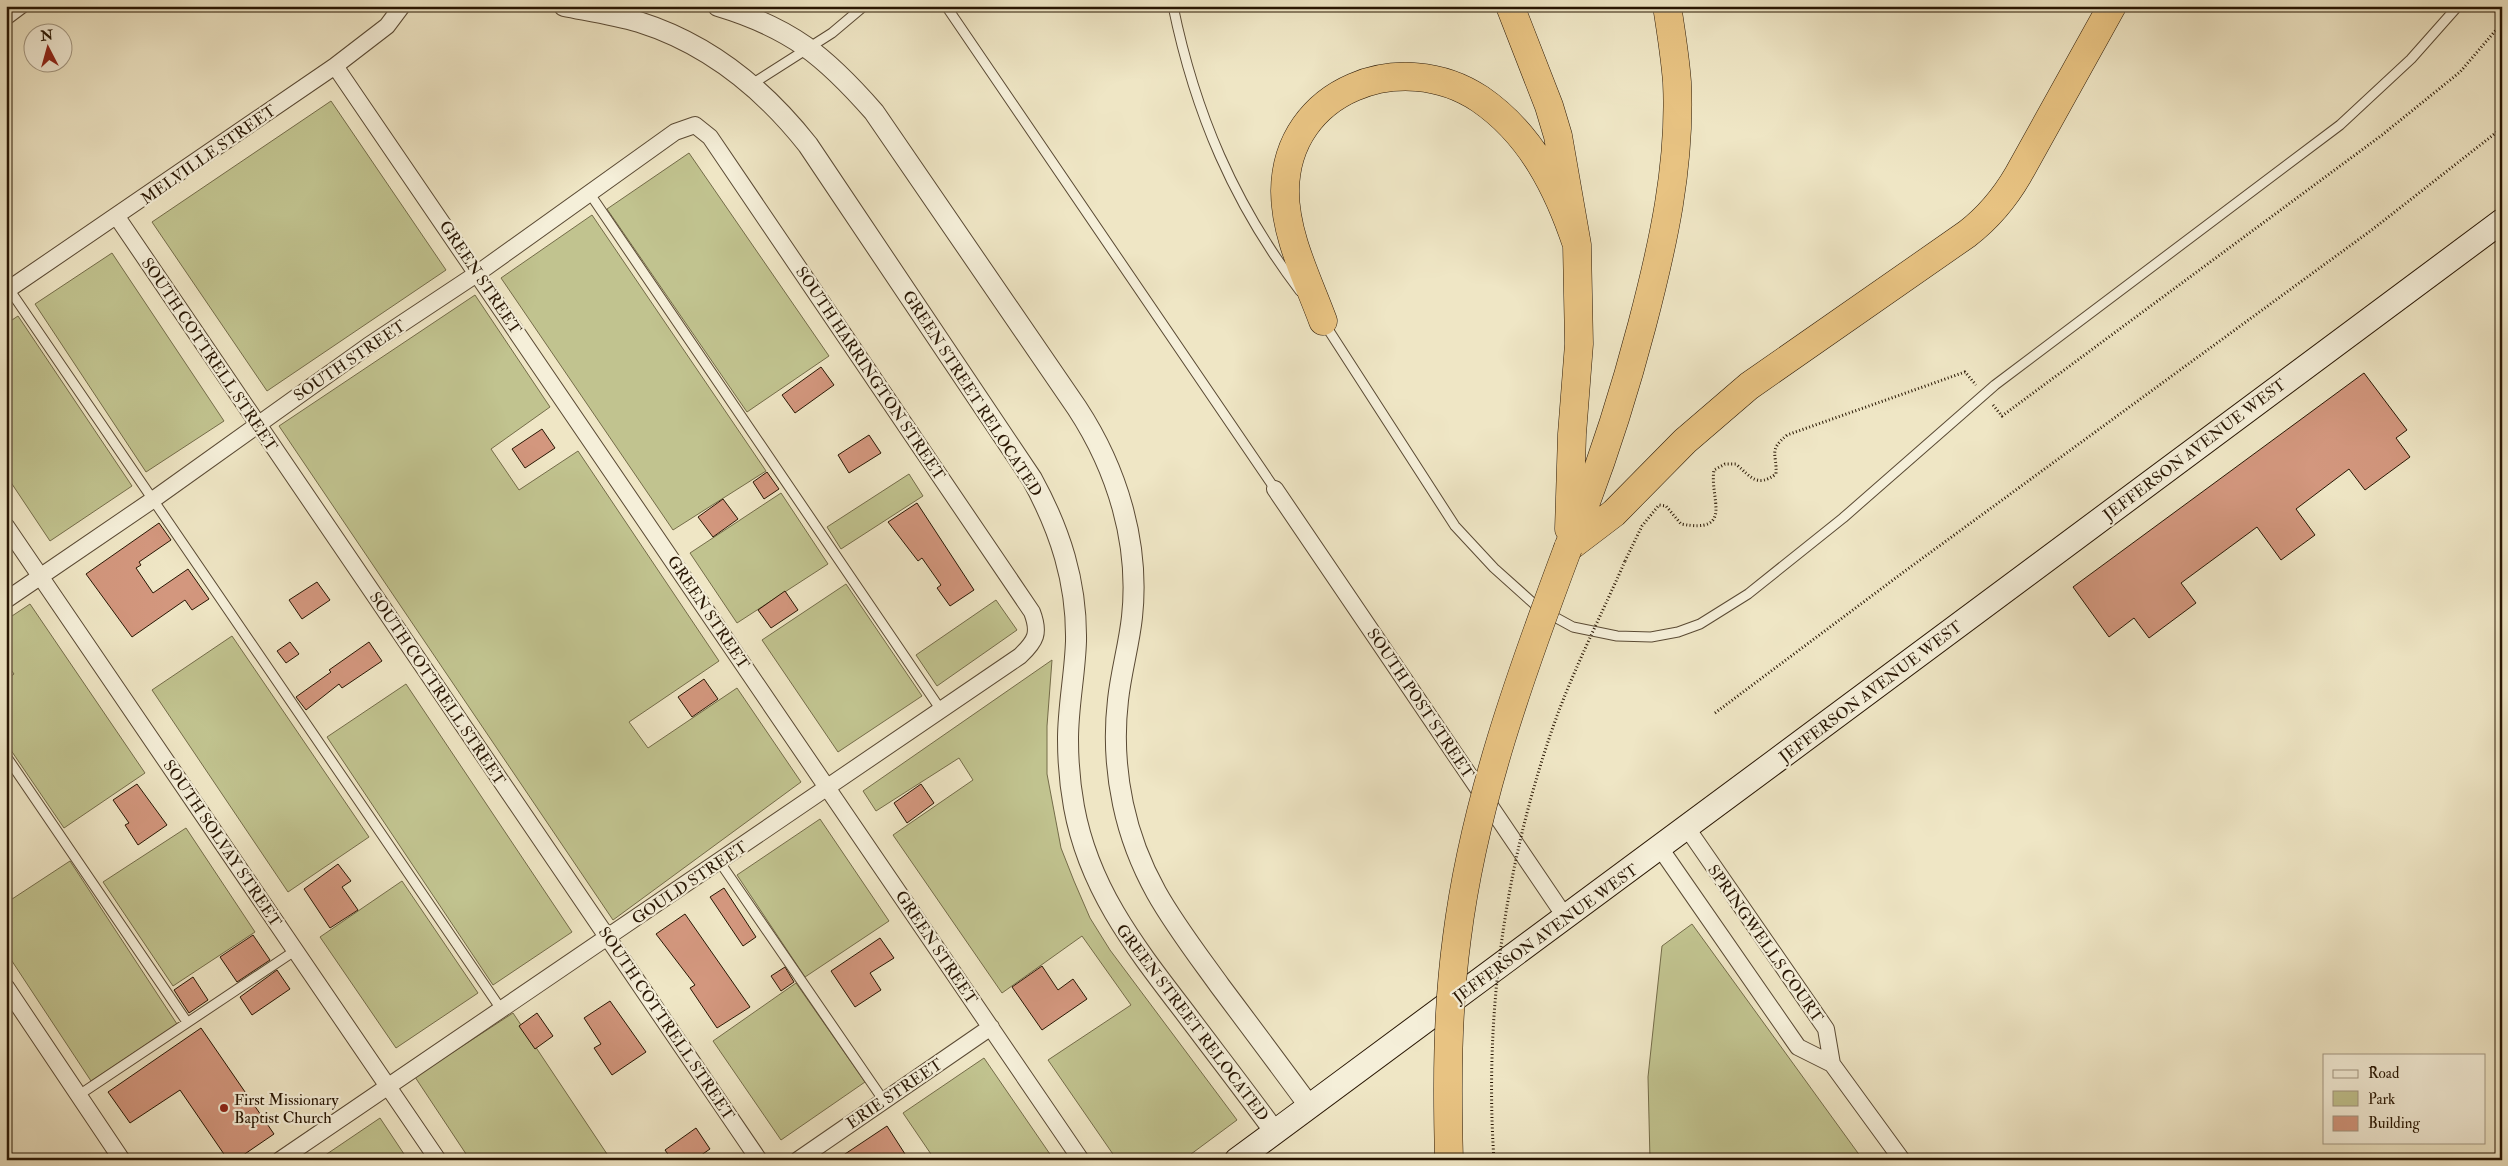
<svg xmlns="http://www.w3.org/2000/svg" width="2508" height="1166" viewBox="0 0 2508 1166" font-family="'IM FELL Double Pica',serif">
	<rect width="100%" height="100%" fill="#efe6c5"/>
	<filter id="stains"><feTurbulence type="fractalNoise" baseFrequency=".004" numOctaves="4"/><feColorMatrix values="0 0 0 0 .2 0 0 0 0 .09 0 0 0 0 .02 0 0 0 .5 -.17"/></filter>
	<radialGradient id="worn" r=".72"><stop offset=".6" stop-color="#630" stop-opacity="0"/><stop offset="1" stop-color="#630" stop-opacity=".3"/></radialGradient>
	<path fill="#c1c38f" stroke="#746c49" d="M331 101 446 270 267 391 152 222Z
		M689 153 829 356 747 412 607 209Z
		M592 215 766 471 673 530 501 278Z
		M112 253 224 421 146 472 35 304Z
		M475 295 550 407 491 449 519 490 578 451 719 661 629 722 648 748 737 688 801 782 613 920 279 426Z
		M18 316 132 486 50 541 6 475V324Z
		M909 474 923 496 841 549 827 527Z
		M781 493 828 564 737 623 690 553Z
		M846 584 922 696 838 752 762 640Z
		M996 600 1017 630 937 686 916 655Z
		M30 604 145 773 64 828 6 743V680L14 674 6 663V620Z
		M232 636 369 837 288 892 152 690Z
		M1052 660 1047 726V774L1061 848 1074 881 1090 918 1110 950 1237 1120 1183 1160H1117L1048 1060 1131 1005 1082 936 1002 993 893 835 973 780 959 758 876 811 863 791Z
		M406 684 572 932 493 985 327 737Z
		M820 819 889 921 805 977 737 875Z
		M186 828 255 932 173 986 103 882Z
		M70 861 177 1024 91 1081 6 952V903Z
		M402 881 478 993 396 1048 320 937Z
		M1692 924 1863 1160H1650L1648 1077 1662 946Z
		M796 983 865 1082 781 1140 713 1041Z
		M513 1013 611 1160H470L415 1077Z
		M984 1058 1054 1160H935L903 1113Z
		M380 1118 408 1160H318Z"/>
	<path fill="#d3977e" stroke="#281603" d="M821 367 834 385 795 413 782 395Z
		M2364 373 2407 430 2396 438 2410 457 2365 490 2349 469 2296 509 2315 535 2281 560 2257 527 2181 583 2196 603 2149 638 2134 618 2109 637 2073 587Z
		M542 429 555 448 525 468 512 449Z
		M869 435 881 453 849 473 838 455Z
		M767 472 779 489 764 499 753 482Z
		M723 499 738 519 713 537 698 517Z
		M917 503 974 590 950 606 937 588 941 585 922 558 918 561 888 522Z
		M159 523 171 540 139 562 141 565 136 568 153 593 188 569 209 599 192 610 185 600 132 637 86 574Z
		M317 582 330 600 302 619 289 600Z
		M785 591 798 610 771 628 758 610Z
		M290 642 299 654 286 663 277 651Z
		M369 642 382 661 342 688 339 684 306 710 296 697 331 672 329 670Z
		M704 679 718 699 692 717 678 697Z
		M137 784 167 825 138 845 125 825 129 823 113 800Z
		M921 784 934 803 907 823 894 803Z
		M338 864 351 881 342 887 358 910 330 928 304 889Z
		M724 888 756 937 743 946 710 897Z
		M685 914 750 1007 717 1028 690 988 695 985 656 934Z
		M253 935 270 960 237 982 220 957Z
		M880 938 894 958 870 973 881 990 855 1007 831 971Z
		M1042 966 1058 990 1073 979 1087 999 1042 1030 1012 987Z
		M785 967 794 982 781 991 771 976Z
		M277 970 290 989 252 1015 240 997Z
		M193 977 208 1000 189 1013 174 990Z
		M610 1001 646 1052 612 1075 594 1048 601 1044 584 1018Z
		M537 1013 553 1036 535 1049 519 1026Z
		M201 1028 274 1134 236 1160H228L180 1090 130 1123 108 1092Z
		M887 1126 905 1154 897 1160H836Z
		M696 1128 710 1149 694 1160H672L665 1150Z"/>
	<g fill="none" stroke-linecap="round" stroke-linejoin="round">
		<defs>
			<path id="service" d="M946 6 1275 489
				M1173 6C1195 113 1234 204 1300 291
				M6 21 26 6
				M752 84 832 33 864 6
				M590 194 941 710
				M9 289 501 1009
				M1324 323 1455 526 1494 568 1533 603 1551 615 1573 627 1617 636 1651 637 1678 632 1700 624 1748 594 1843 518 1995 385 2340 125 2411 59 2458 6
				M6 756 187 1022
				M719 861 884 1101
				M79 1095 296 950"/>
			<path id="minor" d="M335 66 1081 1160
				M117 217 759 1160
				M6 291 335 66 387 26 402 6
				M1275 489 1566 918
				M6 526 438 1160
				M6 600 154 499 368 346 478 273 675 132 695 125 710 137 1032 612C1040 633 1036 641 1020 656L280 1160
				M1687 828 1826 1029 1832 1064 1902 1160
				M1660 848 1798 1047 1832 1064
				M6 987 122 1160
				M798 1160 991 1027"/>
			<path id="tertiary" d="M564 6C589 11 615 15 639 22 709 44 763 88 808 145L1032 479C1060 530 1077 582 1076 641 1075 674 1068 706 1068 739 1068 762 1070 785 1074 807 1089 889 1135 947 1184 1011 1214 1051 1245 1091 1275 1132
				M718 6C791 28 825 56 874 112L1077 408C1117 469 1140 543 1132 617 1129 645 1121 672 1118 700 1114 734 1116 771 1123 804 1139 880 1176 925 1220 986 1250 1026 1280 1066 1310 1107"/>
			<path id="secondary" d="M1237 1160C1660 849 2080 533 2502 221"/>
			<path id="motorway" d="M1510 6 1549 106 1558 136 1577 245 1579 344 1572 434 1569 529
				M1323 321C1308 280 1285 236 1285 191 1286 89 1402 47 1480 99 1531 134 1558 188 1577 245
				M1568 548 1614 513 1685 441 1749 386 1967 234C1989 217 2004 199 2018 175L2112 6
				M1568 548C1598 475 1622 401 1642 325 1663 245 1681 165 1677 82 1675 56 1671 31 1667 6"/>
		</defs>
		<use href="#service" stroke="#5a4a34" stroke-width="11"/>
		<use href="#minor" stroke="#5a4a34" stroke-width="18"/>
		<use href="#tertiary" stroke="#5a4a34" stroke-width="22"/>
		<use href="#secondary" stroke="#281603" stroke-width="26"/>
		<use href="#motorway" stroke="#281603" stroke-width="29"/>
		<path stroke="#281603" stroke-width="3" stroke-dasharray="1 2.5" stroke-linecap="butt" d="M1993 405 2002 416 2382 135 2460 72 2502 23
			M1625 561 1642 526 1659 505 1666 506 1681 524C1735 534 1709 498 1714 470L1725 464H1736C1751 477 1757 488 1776 474 1777 453 1768 451 1787 435L1965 372 1976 385
			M1715 713 1905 571 2373 229 2502 128"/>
		<use href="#service" stroke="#f5efd9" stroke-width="9"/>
		<use href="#minor" stroke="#f5efd9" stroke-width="16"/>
		<use href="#tertiary" stroke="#f5efd9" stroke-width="20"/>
		<use href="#secondary" stroke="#f5efd9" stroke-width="24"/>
		<use href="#motorway" stroke="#e8c382" stroke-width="28"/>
		<defs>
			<path id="motorway-bridge" d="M1449 1160C1447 1085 1447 1011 1457 937 1474 803 1521 673 1568 548"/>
		</defs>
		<use href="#motorway-bridge" stroke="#281603" stroke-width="29" stroke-linecap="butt"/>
		<path stroke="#281603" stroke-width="3" stroke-dasharray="1 2.5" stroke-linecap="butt" d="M1494 1160C1484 1014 1505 865 1553 727 1573 670 1601 616 1625 561"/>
		<use href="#motorway-bridge" stroke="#e8c382" stroke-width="28"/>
	</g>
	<circle fill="#8f2418" stroke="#f5efd9" stroke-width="2" cx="224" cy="1108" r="5"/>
	<g text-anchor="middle" stroke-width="4.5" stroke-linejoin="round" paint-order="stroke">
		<g font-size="16" fill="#281603" stroke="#f5efd9">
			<text transform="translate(208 154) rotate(-35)" y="6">MELVILLE STREET</text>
			<text transform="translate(481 277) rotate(56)" y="6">GREEN STREET</text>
			<text transform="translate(210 354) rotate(56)" y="6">SOUTH COTTRELL STREET</text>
			<text transform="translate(349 360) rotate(-34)" y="6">SOUTH STREET</text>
			<text transform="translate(871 373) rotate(56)" y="6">SOUTH HARRINGTON STREET</text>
			<text transform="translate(973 393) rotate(57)" y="6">GREEN STREET RELOCATED</text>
			<text transform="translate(2194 449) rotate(-37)" y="6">JEFFERSON AVENUE WEST</text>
			<text transform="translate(709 612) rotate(56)" y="6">GREEN STREET</text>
			<text transform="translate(438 688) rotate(56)" y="6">SOUTH COTTRELL STREET</text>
			<text transform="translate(1870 691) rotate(-37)" y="6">JEFFERSON AVENUE WEST</text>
			<text transform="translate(1421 703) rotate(56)" y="6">SOUTH POST STREET</text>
			<text transform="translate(223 843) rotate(56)" y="6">SOUTH SOLVAY STREET</text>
			<text transform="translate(689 882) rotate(-34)" y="6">GOULD STREET</text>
			<text transform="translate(1545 933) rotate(-36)" y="6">JEFFERSON AVENUE WEST</text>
			<text transform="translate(1766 943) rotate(55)" y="6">SPRINGWELLS COURT</text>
			<text transform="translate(937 947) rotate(56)" y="6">GREEN STREET</text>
			<text transform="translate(1193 1022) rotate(53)" y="6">GREEN STREET RELOCATED</text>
			<text transform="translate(667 1023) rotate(56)" y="6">SOUTH COTTRELL STREET</text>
			<text transform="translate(894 1093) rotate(-34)" y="6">ERIE STREET</text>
		</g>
		<g font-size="16" fill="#281603" stroke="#f5efd9" text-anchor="start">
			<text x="234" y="1105">First Missionary<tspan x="234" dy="18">Baptist Church</tspan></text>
		</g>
	</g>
	<rect width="2508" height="1166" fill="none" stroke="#efe6c5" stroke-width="25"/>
	<rect x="8" y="8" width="2493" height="1151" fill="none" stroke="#281603" stroke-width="2.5"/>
	<rect x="12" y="12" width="2483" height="1141" fill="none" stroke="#281603"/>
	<rect x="2323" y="1054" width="162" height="90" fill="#f5efd9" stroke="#a39883"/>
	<rect x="2333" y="1070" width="25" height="8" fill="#f5efd9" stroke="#a39883"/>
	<text x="2368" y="1078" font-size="15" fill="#281603">Road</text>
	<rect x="2333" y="1091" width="25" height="15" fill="#c1c38f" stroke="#a39883"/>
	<text x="2368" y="1104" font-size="15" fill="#281603">Park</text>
	<rect x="2333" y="1116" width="25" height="15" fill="#d3977e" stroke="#a39883"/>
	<text x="2368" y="1128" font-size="15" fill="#281603">Building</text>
	<g transform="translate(48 48) rotate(354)"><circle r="24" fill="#f5efd9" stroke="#a39883"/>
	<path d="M0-4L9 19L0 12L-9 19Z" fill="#8f2418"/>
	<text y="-8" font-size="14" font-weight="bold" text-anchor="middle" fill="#281603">N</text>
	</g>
	<rect width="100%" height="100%" filter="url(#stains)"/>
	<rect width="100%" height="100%" fill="url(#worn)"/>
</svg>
